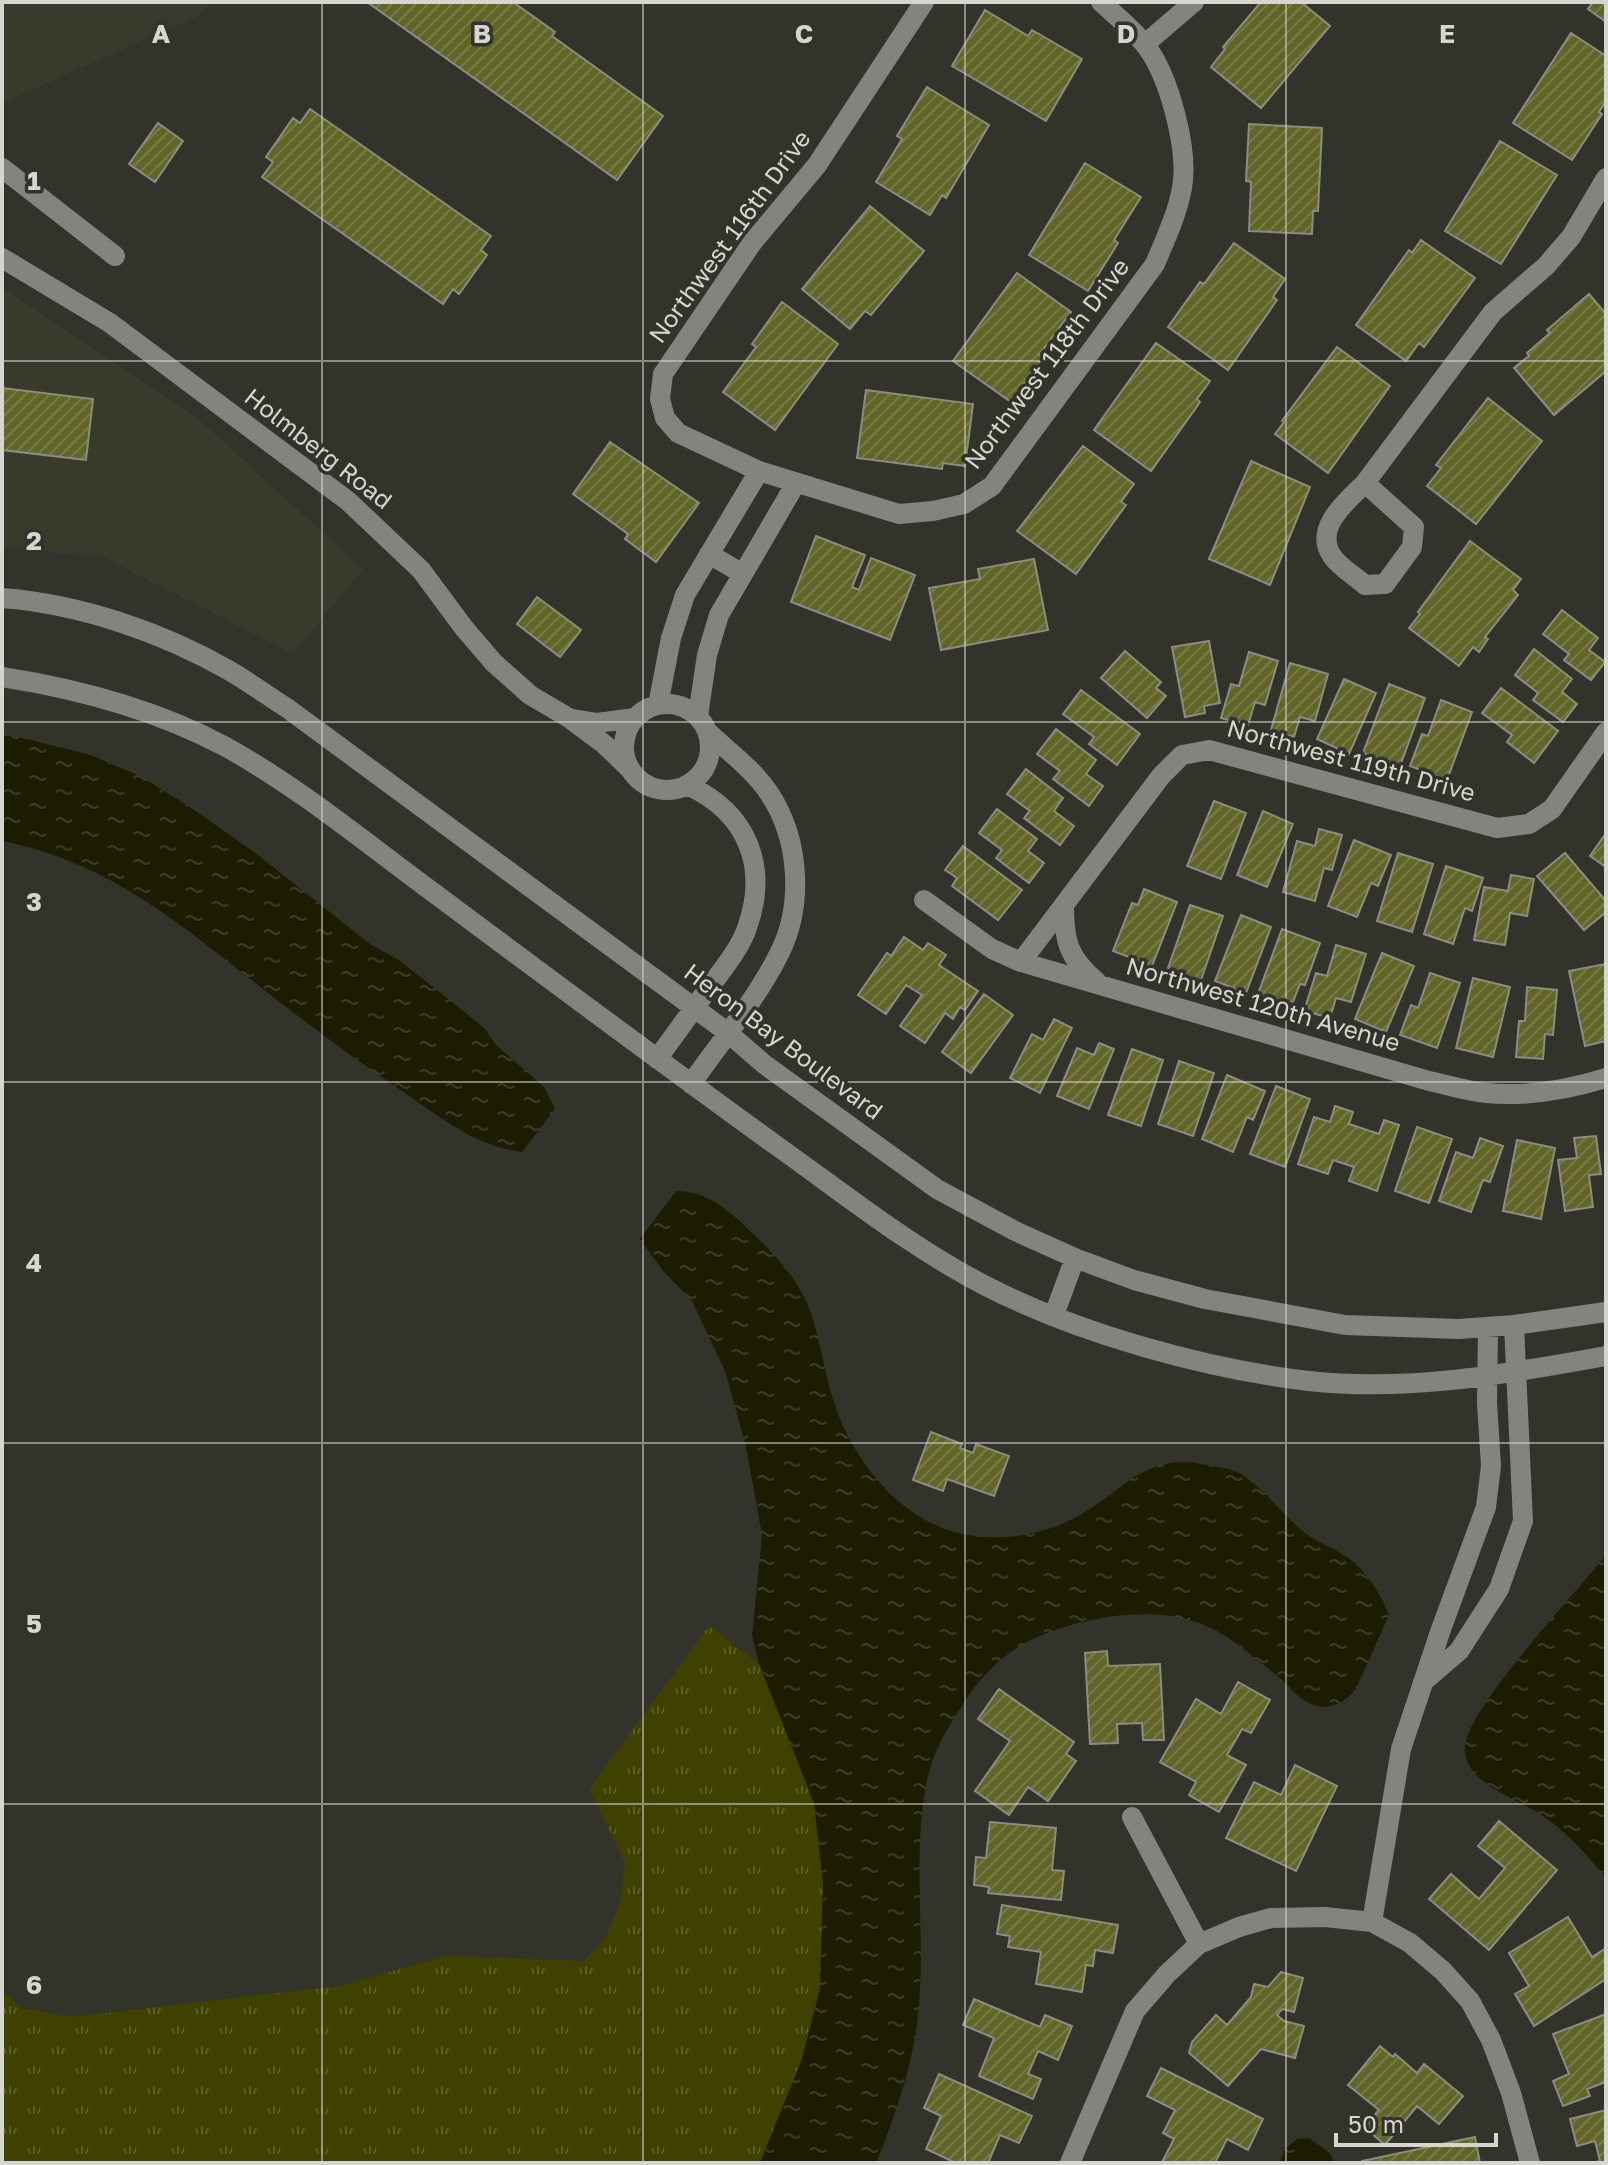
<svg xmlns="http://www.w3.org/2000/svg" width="1608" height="2165" viewBox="0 0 1608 2165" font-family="'Golos Text',sans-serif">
	<defs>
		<pattern id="grass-tufts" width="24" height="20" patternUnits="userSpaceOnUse" patternTransform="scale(2)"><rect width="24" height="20" fill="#3e4100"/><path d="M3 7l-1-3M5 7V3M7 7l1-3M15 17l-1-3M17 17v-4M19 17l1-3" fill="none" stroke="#595c24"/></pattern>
		<pattern id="water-ripples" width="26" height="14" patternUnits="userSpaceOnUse" patternTransform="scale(2)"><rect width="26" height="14" fill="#1c1d00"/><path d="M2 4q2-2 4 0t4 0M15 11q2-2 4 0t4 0" fill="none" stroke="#3c3d24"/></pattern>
		<pattern id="building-hatch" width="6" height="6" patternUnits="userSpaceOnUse" patternTransform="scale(2)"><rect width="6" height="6" fill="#626528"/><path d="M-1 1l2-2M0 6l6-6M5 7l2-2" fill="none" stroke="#787a46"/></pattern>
	</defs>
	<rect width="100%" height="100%" fill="#32332b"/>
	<path fill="#383a2b" d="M2 2H211L196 17 2 103Z
		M2 287 196 417 363 569 293 654 105 558 2 547Z"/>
	<path fill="url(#grass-tufts)" d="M709 1626 759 1664 814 1803 823 1882 820 1989 801 2062 760 2163H2V1992L22 2008 70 2017 339 1986 446 1956 584 1961 605 1939 620 1903 625 1863 589 1789Z"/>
	<path fill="url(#water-ripples)" d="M2 733 91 755 140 776 190 807 258 855 370 944 399 960 446 997 484 1028 497 1046 544 1087 555 1109 522 1152C475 1146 443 1119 405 1093 358 1062 312 1027 268 993 182 926 112 863 2 841Z
		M676 1191C705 1191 723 1206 744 1225 768 1248 795 1274 808 1305 820 1335 823 1368 833 1399 848 1450 888 1505 938 1526 980 1545 1038 1539 1078 1516 1125 1490 1146 1451 1208 1465 1217 1467 1229 1468 1237 1472 1261 1485 1280 1511 1300 1529 1314 1541 1332 1547 1347 1557 1368 1572 1379 1592 1389 1615L1356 1689C1347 1701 1330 1711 1314 1705 1300 1701 1291 1688 1281 1679 1256 1659 1227 1632 1196 1622 1145 1605 1078 1618 1031 1640 1004 1653 981 1676 965 1701 950 1724 934 1749 928 1776 910 1857 928 1942 917 2024 911 2070 894 2120 876 2163H760L801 2062 820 1989 823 1882 814 1803 759 1664 752 1635 762 1535 746 1447 725 1371 692 1301 663 1271 640 1239Z
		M1606 1555V1878C1588 1856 1569 1835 1546 1818 1526 1804 1502 1796 1483 1781 1472 1773 1463 1759 1465 1745 1469 1707 1578 1590 1606 1555Z
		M1309 2138 1330 2153 1334 2163H1279L1285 2149 1297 2139Z"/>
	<path fill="url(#building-hatch)" stroke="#8b8c83" stroke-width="2" d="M367 2H513L555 32 552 36 663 116 617 180Z
		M1261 2H1301L1330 26 1261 108 1211 67 1225 49 1223 47Z
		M1593 2H1606V22L1588 9Z
		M985 10 1028 36 1032 30 1082 59 1046 121 952 66Z
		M1571 33 1606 56V101L1599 112 1602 114 1572 160 1513 123Z
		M927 87 989 125 946 198 942 195 930 215 876 182 902 139 897 136Z
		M310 109 491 236 481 250 487 255 459 294 453 289 443 304 262 177 273 162 266 157 293 118 300 123Z
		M158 123 183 141 155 182 129 164Z
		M1249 124 1322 128 1318 211H1313L1312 234 1249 231 1251 182 1246 181Z
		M1500 141 1557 175 1501 264 1445 231Z
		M1085 163 1141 197 1114 240 1118 243 1088 291 1029 255Z
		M870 206 924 251 871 315 865 311 850 329 802 289Z
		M1421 240 1475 278 1424 347 1419 343 1406 361 1356 325 1409 250 1412 253Z
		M1234 243 1285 279 1273 297 1277 300 1228 370 1168 327 1200 282 1204 284Z
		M1017 273 1071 312 1039 355 1043 357 1011 402 953 361Z
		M1589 294 1606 314V371L1554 415 1514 368 1529 356 1527 353 1550 333 1547 330Z
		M782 302 838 344 775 430 723 392 756 347 752 344Z
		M1156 343 1210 381 1197 399 1200 402 1151 471 1094 430Z
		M1337 347 1390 386 1328 473 1275 434 1284 422 1282 421Z
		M2 388 93 399 86 460 2 450Z
		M866 390 973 404 965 466 943 463 942 469 857 458Z
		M1488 398 1542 441 1476 524 1427 486 1441 468 1436 465Z
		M610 442 699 503 656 562 625 539 628 534 573 494Z
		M1083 446 1134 484 1121 502 1126 505 1076 574 1017 531Z
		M1251 461 1310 487 1270 585 1209 559Z
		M816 536 865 555 852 587 859 590 871 558 915 575 890 640 791 602Z
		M1470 541 1521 579 1513 590 1518 595 1485 637 1488 639 1479 652 1473 647 1459 666 1409 628 1420 614 1418 612Z
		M1034 559 1048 630 941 650 929 588 980 579 978 569Z
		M537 597 581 630 560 657 517 624Z
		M1562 610 1598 638 1589 650 1605 662 1591 680 1564 660 1569 654 1543 634Z
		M1209 641 1220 703 1204 706 1205 713 1185 717 1172 647Z
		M1534 649 1572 679 1562 692 1577 704 1563 722 1533 700 1538 693 1515 675Z
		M1125 651 1161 682 1156 688 1166 696 1147 718 1101 678Z
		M1249 652 1278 661 1265 705 1255 702 1248 725 1221 718 1231 684 1239 686Z
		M1290 663 1328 674 1315 721 1300 717 1294 737 1271 730Z
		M1344 679 1376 693 1349 754 1317 739Z
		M1389 684 1425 698 1400 766 1363 753Z
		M1501 688 1558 731 1534 763 1507 742 1512 735 1482 713Z
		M1081 690 1140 734 1117 765 1089 744 1094 737 1063 714Z
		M1441 700 1472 712 1447 780 1410 766 1422 734 1428 736Z
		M1056 729 1096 760 1086 774 1103 786 1089 806 1053 779 1060 771 1037 754Z
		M1026 769 1063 798 1054 811 1074 826 1060 845 1024 818 1030 811 1007 794Z
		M1214 801 1246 813 1221 879 1187 866Z
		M997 809 1037 839 1028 851 1044 863 1029 883 996 858 1002 850 979 833Z
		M1263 811 1293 824 1267 887 1237 875Z
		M1319 829 1342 835 1332 870 1324 868 1315 901 1283 892 1297 841 1315 846Z
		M1606 833V867L1590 856Z
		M1354 840 1391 855 1378 886 1371 883 1357 917 1328 906Z
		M963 846 1022 890 998 920 952 886 957 878 945 870Z
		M1398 853 1433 864 1412 932 1377 921Z
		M1565 853 1606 901V912L1584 930 1537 876Z
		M1446 866 1483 878 1472 911 1465 908 1453 944 1424 934Z
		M1511 875 1534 879 1527 916 1510 913 1505 945 1474 940 1484 887 1508 891Z
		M1144 889 1177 902 1152 966 1113 951 1132 903 1138 905Z
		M1190 905 1223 916 1200 983 1167 971Z
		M1241 915 1271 927 1246 993 1215 981Z
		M1282 929 1320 943 1305 985 1300 984 1291 1007 1258 994Z
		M904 937 923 950 928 943 946 955 939 965 978 991 965 1010 960 1007 953 1019 945 1013 925 1043 900 1026 922 995 906 985 886 1014 858 995 887 953 891 956Z
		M1336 945 1366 954 1351 1002 1336 998 1330 1018 1304 1011 1316 973 1327 976Z
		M1382 953 1414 966 1386 1032 1355 1019Z
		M1606 964V1041L1585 1046 1569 971Z
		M1430 973 1460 983 1437 1048 1400 1035 1411 1005 1418 1008Z
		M1473 978 1510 987 1493 1057 1456 1048Z
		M1527 987 1557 990 1553 1035 1545 1034 1543 1059 1516 1057 1519 1021H1525Z
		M984 994 1013 1015 971 1073 942 1052Z
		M1054 1019 1072 1028 1040 1093 1010 1078 1032 1034 1043 1040Z
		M1099 1043 1114 1049 1089 1109 1057 1096 1077 1048 1094 1055Z
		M1132 1049 1163 1060 1141 1126 1108 1115Z
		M1179 1061 1214 1073 1193 1136 1158 1124Z
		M1227 1075 1265 1091 1253 1120 1247 1117 1233 1152 1202 1139Z
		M1276 1086 1310 1099 1285 1167 1250 1154Z
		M1335 1106 1353 1112 1349 1124 1379 1134 1384 1120 1399 1125 1377 1191 1349 1181 1354 1167 1333 1160 1328 1174 1298 1164 1314 1117 1330 1122Z
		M1417 1127 1452 1139 1429 1203 1395 1191Z
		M1596 1136 1601 1174 1589 1175 1593 1207 1565 1211 1558 1160 1577 1158 1574 1138Z
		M1480 1138 1503 1146 1490 1182 1483 1180 1471 1212 1439 1201 1456 1152 1473 1158Z
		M1517 1140 1555 1148 1541 1219 1503 1211Z
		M931 1432 962 1444 960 1448 973 1453 976 1444 1009 1456 994 1496 947 1479 943 1491 913 1480Z
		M1107 1651 1108 1666 1160 1664 1164 1740H1143L1142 1723 1117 1724 1118 1743 1090 1744 1085 1653Z
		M1238 1682 1270 1700 1251 1733 1242 1729 1227 1755 1246 1765 1219 1812 1189 1795 1196 1782 1160 1762 1196 1699 1221 1714Z
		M999 1689 1074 1742 1066 1754 1076 1761 1048 1801 1028 1787 1009 1815 975 1791 1010 1741 978 1719Z
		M1295 1765 1337 1786 1296 1871 1226 1838 1254 1782 1281 1795Z
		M1499 1821 1557 1870 1489 1950 1429 1899 1451 1874 1479 1899 1505 1868 1478 1846Z
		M990 1822 1056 1828 1052 1870 1064 1871 1061 1900 988 1893 989 1887 974 1885 976 1857 986 1858Z
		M1002 1905 1118 1925 1113 1953 1095 1950 1093 1966 1086 1965 1082 1992 1036 1984 1041 1952 1008 1947 1010 1936 997 1934Z
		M1568 1917 1592 1957 1606 1948V1979L1534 2026 1515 1994 1529 1986 1509 1953Z
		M1281 1972 1303 1978 1294 2012 1282 2009 1277 2015 1284 2021 1304 2026 1295 2058 1261 2049 1228 2086 1189 2053 1192 2042 1216 2015 1227 2025 1251 1997 1254 1984 1268 1987Z
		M974 1999 1040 2027 1045 2015 1072 2026 1058 2060 1038 2051 1028 2074 1041 2079 1033 2099 979 2076 994 2038 963 2025Z
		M1606 2014V2082L1587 2089 1590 2096 1563 2106 1553 2081 1569 2074 1553 2034Z
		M1380 2046 1393 2057 1395 2054 1417 2073 1424 2064 1463 2096 1439 2124 1417 2106 1385 2145 1364 2127 1379 2110 1348 2085Z
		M1161 2068 1263 2119 1248 2150 1227 2139 1215 2163 1162 2162 1174 2139 1163 2133 1175 2110 1147 2096Z
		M939 2074 1032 2116 1019 2143 1000 2135 988 2163H956L926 2149 941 2116 924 2108Z
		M1606 2110V2163H1592L1600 2161 1595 2141 1577 2146 1570 2119Z
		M1475 2137 1480 2163H1362V2161Z"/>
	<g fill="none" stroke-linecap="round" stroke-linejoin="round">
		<path stroke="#83837f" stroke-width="20" d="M924 2 817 165 752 243 663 374 660 399 665 418 678 433 759 471 899 514 933 511 964 504 992 486 1155 264C1165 240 1177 215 1182 188 1189 150 1169 76 1146 46 1134 30 1116 16 1101 2
			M1145 44 1194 2
			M2 168 115 256
			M2 258 110 323 348 501 421 570 464 628 494 663 530 695 569 718 604 744 629 768
			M1365 483 1414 527 1412 547 1385 584 1365 585C1355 576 1339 567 1332 556 1313 528 1347 501 1365 483L1493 312 1546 266 1571 237 1606 178
			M709 554 743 574
			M2 598C80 604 162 632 230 671 249 682 268 696 287 708L727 1032 764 1064 937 1189 1015 1231 1075 1258 1134 1280 1205 1299 1345 1325 1459 1329 1514 1325 1606 1312
			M2 677C79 689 157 710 226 747 300 788 366 843 434 893 548 978 662 1063 777 1146 846 1195 913 1249 988 1287 1080 1334 1206 1369 1309 1381 1409 1392 1508 1374 1606 1356
			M624 747a43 43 0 1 1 86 0a43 43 0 1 1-86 0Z
			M658 705 671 638 685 595 759 471
			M698 716 707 655 719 615 796 483
			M573 719 597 723 635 718
			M924 900 992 949 1021 962 1429 1081C1448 1085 1467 1091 1486 1093 1527 1097 1567 1090 1606 1078
			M1064 906C1064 942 1069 959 1097 982
			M1021 962 1161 776 1182 755 1209 750 1497 828 1529 824 1552 809 1606 732
			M657 1059C675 1034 693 1010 711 985 724 968 740 948 747 928 769 866 747 813 689 786
			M691 1084C721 1041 757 999 780 952 804 903 799 838 769 793 754 770 729 752 709 733
			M1054 1315 1075 1258
			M1423 1682 1459 1651 1499 1589 1523 1521 1514 1325
			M1132 1817 1199 1944
			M1372 1922 1401 1749 1440 1632 1486 1507 1491 1466 1487 1403 1488 1327
			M1070 2163 1135 2011 1167 1974 1199 1944 1239 1927 1271 1918 1325 1917 1372 1922 1410 1943 1443 1971 1470 2001 1491 2040 1511 2093 1530 2163"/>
	</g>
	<path fill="none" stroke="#d5d6d0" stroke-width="2" stroke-opacity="0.55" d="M322 2V2163M643 2V2163M965 2V2163M1286 2V2163M2 361H1606M2 722H1606M2 1082H1606M2 1443H1606M2 1804H1606"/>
	<g text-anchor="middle" stroke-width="7" stroke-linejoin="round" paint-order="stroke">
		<g font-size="24" fill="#d5d6d0" stroke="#32332b">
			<text transform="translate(730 237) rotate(-54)" y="8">Northwest 116th Drive</text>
			<text transform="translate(1047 364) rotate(-53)" y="8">Northwest 118th Drive</text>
			<text transform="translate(318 449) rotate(38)" y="8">Holmberg Road</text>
			<text transform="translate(1351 761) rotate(15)" y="8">Northwest 119th Drive</text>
			<text transform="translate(1263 1005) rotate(16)" y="8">Northwest 120th Avenue</text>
			<text transform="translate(783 1042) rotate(37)" y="8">Heron Bay Boulevard</text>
		</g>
	</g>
	<g font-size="26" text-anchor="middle" font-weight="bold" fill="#d5d6d0" stroke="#32332b" stroke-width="7" stroke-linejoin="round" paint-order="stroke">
		<text x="161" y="43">A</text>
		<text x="482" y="43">B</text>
		<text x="804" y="43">C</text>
		<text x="1126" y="43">D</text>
		<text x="1447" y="43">E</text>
		<text x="34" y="190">1</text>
		<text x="34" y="550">2</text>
		<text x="34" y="911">3</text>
		<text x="34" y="1272">4</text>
		<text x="34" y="1633">5</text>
		<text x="34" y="1994">6</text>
	</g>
	<rect width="1608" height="2165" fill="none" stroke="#d5d6d0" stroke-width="8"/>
	<path d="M1336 2133v12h160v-12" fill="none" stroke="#d5d6d0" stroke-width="4"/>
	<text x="1348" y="2133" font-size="24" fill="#d5d6d0" stroke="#32332b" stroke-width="6" paint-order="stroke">50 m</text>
</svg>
